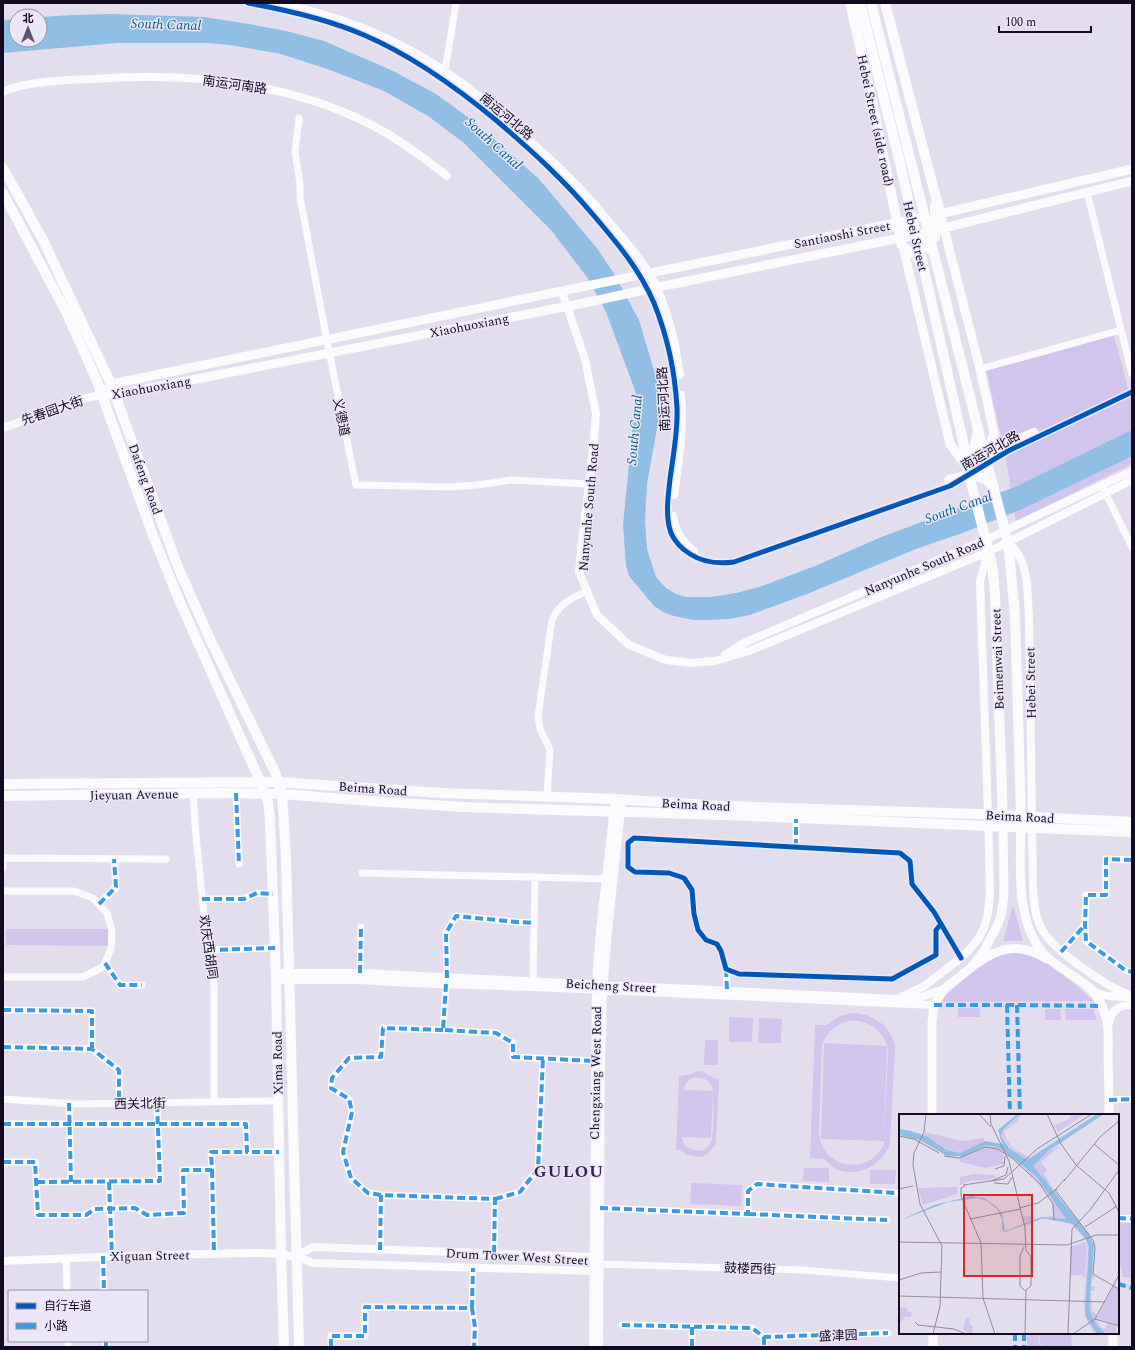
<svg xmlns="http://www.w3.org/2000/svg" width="1135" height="1350" viewBox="0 0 1135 1350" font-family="Spectral,'Noto Sans SC',serif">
	<rect width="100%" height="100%" fill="#e3deee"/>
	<path fill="#d1c5ed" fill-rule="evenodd" d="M1114 335 1130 396H1132V464L1016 521 1006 459 986 369Z
		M1013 905 1023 941H1003Z
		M6 929H108V946L6 945Z
		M1013 952C1017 952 1022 952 1026 953 1047 959 1077 986 1094 1001L939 1002C960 983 984 957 1013 952Z
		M958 1008H980V1017H958Z
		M1045 1009H1060L1061 1020H1045Z
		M1065 1009H1093L1097 1020H1066Z
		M852 1013C872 1013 892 1026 895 1047L890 1144C882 1165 860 1177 838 1170 832 1167 828 1161 823 1159 820 1158 814 1159 810 1158L815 1025H826L840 1016ZM848 1021C867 1019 884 1030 888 1049L884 1144C869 1177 821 1169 819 1132L822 1045C826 1033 836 1024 848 1021Z
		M729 1017 753 1018 752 1042H729Z
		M759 1018 782 1019 781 1043H758Z
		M705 1040H718V1065H704Z
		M824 1043 887 1046 884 1141 821 1139Z
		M699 1071C707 1072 712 1079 719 1079L716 1144 708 1154 701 1157 687 1155 681 1150H676L679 1076C687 1076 691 1073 699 1071ZM692 1078C703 1076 712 1080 713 1091 713 1102 715 1136 710 1144 707 1150 700 1152 694 1150 687 1149 683 1144 682 1138L684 1089 686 1083Z
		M684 1090 713 1091 711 1138 682 1137Z
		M804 1168H829V1182L803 1181Z
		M870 1170H896L895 1184H870Z
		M691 1183 742 1185 741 1206 690 1204Z
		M1118 1223H1132L1131 1278 1123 1277 1118 1255Z
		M1027 1333H1038L1040 1347H1027Z
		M1039 1333H1071L1072 1347H1041Z"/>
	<path fill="#90bee4" d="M111 14 204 17 249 24 286 31 324 41 391 70 436 94 476 123 539 179 596 247 613 272 639 320 661 394 659 417 647 484 645 520 647 549 656 577 666 588 676 594 686 597H711L736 593 759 587 815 566 879 538 1015 487 1132 430V456L1020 510 965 532 916 549 807 594 750 615 729 619 709 620H693L674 616 663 612 654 606 629 576 626 566 623 525 636 393 606 312 587 277 551 230 464 143 428 116 384 91 330 70 281 54 230 45 207 43H117L3 53V20L16 19V40H40V17L73 15Z"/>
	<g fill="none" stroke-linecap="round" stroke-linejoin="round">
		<path stroke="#fbfafc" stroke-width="7" d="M443 75 445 71 456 3
			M299 118 295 151 300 184V197L327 341 356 485 450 487 477 485 511 480 589 484
			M1087 192 1132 374
			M980 369 1121 330
			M1103 488 1132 547
			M193 793 195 825 208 955 214 983V1101
			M236 793 239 864
			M547 797 550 750 540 729 538 716 552 620C561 602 570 599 587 591
			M796 847V819
			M3 858 166 859
			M1132 860 1106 859V895H1086L1085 925 1086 941 1125 970 1132 972
			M3 868V858
			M362 873 607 879
			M3 891H74L93 898 107 913 112 931 111 949 103 967 83 977H3
			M202 899H244L257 893 273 894
			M99 904 116 887 114 859
			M941 924 936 930V955L892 979 739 974 726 969 721 951 717 944 706 940 698 930 694 914 692 890 684 878 669 873 635 872 628 867V843L634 838 900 853 910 861 912 884 934 912 961 958
			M208 950 275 948
			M1061 952 1085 925
			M105 963 120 985H142
			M726 969 727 990
			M360 973 361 927
			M447 978 446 933 456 916 517 922 534 923
			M533 981 535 877
			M446 984 443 1030 496 1033 513 1043V1057L595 1061
			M3 1010 92 1011V1049
			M443 1030 383 1028 381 1057 349 1058 332 1078 331 1088 349 1099 352 1112 343 1152 351 1178 368 1193 381 1195 495 1199 494 1254
			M3 1047 92 1049 119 1070V1103
			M3 1099 75 1104 278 1101
			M1109 1100 1132 1099
			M69 1103 71 1182
			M3 1124H246L247 1152H279
			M3 1162H35L38 1215H86L95 1209 135 1208 147 1215 184 1213 183 1170H212L211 1152H247
			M212 1170 214 1254
			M37 1182 160 1181 157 1102
			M109 1182 112 1256
			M495 1199 520 1192 538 1169 543 1058
			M600 1208 748 1214V1191L757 1184 896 1193
			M748 1214 887 1220
			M1118 1218 1132 1219
			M380 1250 381 1195
			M103 1256 104 1291
			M66 1258 67 1291
			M599 1264 802 1270 900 1278
			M472 1308 473 1268
			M622 1325 752 1328 764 1337 888 1333
			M764 1337V1347
			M68 1341V1347
			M106 1341V1347
			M331 1347V1336H365V1307L472 1308 475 1327 474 1347
			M692 1347V1327"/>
		<path stroke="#fbfafc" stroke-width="8" d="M248 3C287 10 327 19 364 35 413 56 456 87 497 121 533 152 565 181 595 217 618 244 640 270 654 303 668 338 675 371 677 408 678 432 673 456 670 479 668 497 665 516 671 533 675 542 682 549 690 554 704 563 719 564 734 562L950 486 1008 451 1132 392
			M278 3C330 14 379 31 424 58 460 79 492 106 522 134 552 160 580 186 605 217 623 239 645 262 657 288 669 315 676 346 680 375
			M3 92C25 81 67 80 92 79 193 72 299 82 388 134 409 147 428 161 447 176
			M562 292 585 359 596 414 591 469 584 524 579 572 597 615 629 645 666 660 692 663 715 661 749 651 988 552 1132 480
			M3 428 86 398 102 395
			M967 466 974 446 977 429
			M968 469 1006 444 1034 432
			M674 495C679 461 684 428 681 395
			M673 516C675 531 682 542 694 551
			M1008 542C1012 546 1016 550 1018 554 1029 572 1027 595 1029 616L1033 890C1034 904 1035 918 1043 931 1054 951 1110 989 1132 996
			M725 655 746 642 985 540 1132 471
			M276 973H360L896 999 921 997 944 989
			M276 980H360L410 983 535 987 934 1005
			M1093 991C1105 997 1116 997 1129 997
			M903 996 923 987 961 958 970 949 978 939 984 928 988 913 990 894 989 845 980 581 988 552
			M1108 1028C1111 1012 1115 1005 1132 1005
			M3 1261C71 1258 139 1255 207 1254 240 1254 283 1248 313 1263L593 1271 599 1264 593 1257 313 1247 296 1256
			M593 1347 596 984 600 930 615 799
			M599 1347 601 1062 603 991 608 931 622 800"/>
		<path stroke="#fbfafc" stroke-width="9" d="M940 213 980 369 994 433 986 457
			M935 215 1132 169
			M901 238 950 444 968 469
			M901 245 914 254 922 267
			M102 395H115L594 301 648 289 920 234 1132 181
			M102 395 111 384 131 380C396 326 660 270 925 217
			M1021 816C1021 860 1013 926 1048 958 1066 974 1093 983 1102 1006 1110 1023 1108 1042 1108 1060 1109 1078 1109 1097 1109 1115
			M978 963C1002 945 1021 944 1047 959
			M932 1115V1023L934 1005 944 989 973 966 984 951 998 924 1001 915 1004 896 1003 827
			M933 1333V1347
			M1113 1333V1347"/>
		<path stroke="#fbfafc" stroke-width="10" d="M850 3C869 81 883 160 901 238
			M860 3 899 159 963 441 969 475 992 564 995 594 1003 821
			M871 3 980 437 1008 542 1015 615 1021 816
			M885 3 940 213
			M3 168 43 240 111 384 178 567 210 639 275 772 282 794 286 856 299 1347
			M3 193 67 314 81 345 96 379 154 538 179 600 260 781 268 802 270 818 276 980 281 1255 284 1347
			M935 205V237
			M883 226C907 226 919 228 931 250
			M949 480C965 475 982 472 994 487
			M3 784 279 782 442 793 615 799 725 806 977 814 1132 822
			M3 796 219 793 282 794 356 800 463 807 725 815 1132 832"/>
		<path stroke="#3b99e0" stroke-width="4" stroke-dasharray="8 4" stroke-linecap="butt" d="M236 793 239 864
			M796 847V819
			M1132 860 1106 859V895H1086L1085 925 1086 941 1125 970 1132 972
			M202 899H244L257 893 273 894
			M99 904 116 887 114 859
			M208 950 275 948
			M1061 952 1085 925
			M105 963 120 985H142
			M726 969 727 990
			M360 973 361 927
			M447 978 446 933 456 916 517 922 534 923
			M446 984 443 1030 496 1033 513 1043V1057L595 1061
			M934 1005H1017L1102 1006
			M1007 1005 1010 1115
			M1017 1005 1020 1115
			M3 1010 92 1011V1049
			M443 1030 383 1028 381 1057 349 1058 332 1078 331 1088 349 1099 352 1112 343 1152 351 1178 368 1193 381 1195 495 1199 494 1254
			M3 1047 92 1049 119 1070V1103
			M1109 1100 1132 1099
			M69 1103 71 1182
			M3 1124H246L247 1152H279
			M3 1162H35L38 1215H86L95 1209 135 1208 147 1215 184 1213 183 1170H212L211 1152H247
			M212 1170 214 1254
			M37 1182 160 1181 157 1102
			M109 1182 112 1256
			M495 1199 520 1192 538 1169 543 1058
			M600 1208 748 1214V1191L757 1184 896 1193
			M748 1214 887 1220
			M1118 1218 1132 1219
			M380 1250 381 1195
			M103 1256 104 1291
			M1118 1284 1132 1288
			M472 1308 473 1268
			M622 1325 752 1328 764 1337 888 1333
			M1015 1333V1347
			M1024 1333V1347
			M764 1337V1347
			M106 1341V1347
			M331 1347V1336H365V1307L472 1308 475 1327 474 1347
			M692 1347V1327"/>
		<defs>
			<path id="cycleway" d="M248 3C287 10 327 19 364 35 413 56 456 87 497 121 533 152 565 181 595 217 618 244 640 270 654 303 668 338 675 371 677 408 678 432 673 456 670 479 668 497 665 516 671 533 675 542 682 549 690 554 704 563 719 564 734 562L950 486 1008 451 1132 392
				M941 924 936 930V955L892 979 739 974 726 969 721 951 717 944 706 940 698 930 694 914 692 890 684 878 669 873 635 872 628 867V843L634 838 900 853 910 861 912 884 934 912 961 958"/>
		</defs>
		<use href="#cycleway" stroke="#ebe7f6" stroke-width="8"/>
		<use href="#cycleway" stroke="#0057b8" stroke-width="5"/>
	</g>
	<g text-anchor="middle" stroke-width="3" stroke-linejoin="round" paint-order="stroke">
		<g font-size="13" fill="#130a22" stroke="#ebe7f6">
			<text transform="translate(235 84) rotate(8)" y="5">南运河南路</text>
			<text transform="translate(507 116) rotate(40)" y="5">南运河北路</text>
			<text transform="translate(876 120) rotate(78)" y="5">Hebei Street (side road)</text>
			<text transform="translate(842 234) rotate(-11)" y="5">Santiaoshi Street</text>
			<text transform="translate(916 236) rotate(77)" y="5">Hebei Street</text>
			<text transform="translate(469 325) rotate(-11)" y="5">Xiaohuoxiang</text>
			<text transform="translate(151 387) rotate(-10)" y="5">Xiaohuoxiang</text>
			<text transform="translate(663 399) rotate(-93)" y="5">南运河北路</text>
			<text transform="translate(52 410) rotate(-19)" y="5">先春园大街</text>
			<text transform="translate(342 417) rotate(79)" y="5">义德道</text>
			<text transform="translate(990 450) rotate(-30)" y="5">南运河北路</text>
			<text transform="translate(146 479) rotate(70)" y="5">Dafeng Road</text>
			<text transform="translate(588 507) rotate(-85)" y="5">Nanyunhe South Road</text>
			<text transform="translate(924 566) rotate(-23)" y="5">Nanyunhe South Road</text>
			<text transform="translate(997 659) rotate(-92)" y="5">Beimenwai Street</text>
			<text transform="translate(1030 683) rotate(-91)" y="5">Hebei Street</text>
			<text transform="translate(373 788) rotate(4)" y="5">Beima Road</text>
			<text transform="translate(134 794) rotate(-1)" y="5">Jieyuan Avenue</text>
			<text transform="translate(696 804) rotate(3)" y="5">Beima Road</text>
			<text transform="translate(1020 816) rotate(3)" y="5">Beima Road</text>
			<text transform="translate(209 947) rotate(82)" y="5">欢庆西胡同</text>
			<text transform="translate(611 985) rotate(3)" y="5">Beicheng Street</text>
			<text transform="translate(277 1063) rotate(-91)" y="5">Xima Road</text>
			<text transform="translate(595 1073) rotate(-89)" y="5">Chengxiang West Road</text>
			<text transform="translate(140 1103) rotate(-1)" y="5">西关北街</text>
			<text transform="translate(150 1255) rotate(-1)" y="5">Xiguan Street</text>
			<text transform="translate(517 1256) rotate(3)" y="5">Drum Tower West Street</text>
			<text transform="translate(750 1268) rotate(2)" y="5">鼓楼西街</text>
			<text transform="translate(838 1335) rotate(-2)" y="5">盛津园</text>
		</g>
		<g font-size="14" font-style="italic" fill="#005c87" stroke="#ebe7f6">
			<text transform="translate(166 24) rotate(2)" y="5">South Canal</text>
			<text transform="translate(494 143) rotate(42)" y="5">South Canal</text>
			<text transform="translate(634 430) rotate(-85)" y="5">South Canal</text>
			<text transform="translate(958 507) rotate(-20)" y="5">South Canal</text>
		</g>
		<g font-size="17" font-weight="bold" letter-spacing="1" fill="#351e57" stroke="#ebe7f6">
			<text x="569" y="1177">GULOU</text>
		</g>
	</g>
	<g transform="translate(899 1114)">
		<rect width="220" height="220" fill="#e3deee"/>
		<path d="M121 0H123L118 8 105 18 107 25 116 36 136 46 134 49 149 37 162 31 142 48 148 56 145 60 171 100 192 123 194 160 196 164H193L192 172H196V177H192L193 198 197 199 199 209 203 214 206 215 208 210 217 212 218 220H196L187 204 185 189 189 135 187 126 171 109 155 106 152 84 126 55 124 44 111 34 103 22V18ZM170 0H186L159 18 155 12 172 4ZM26 18 63 27 85 24V28L66 38 56 39 43 35 25 23ZM92 30 101 34 105 43 102 47H106V50L87 54 61 48V43L82 32ZM75 60 94 61 97 63 88 66 70 67 61 71V63ZM58 73 59 80 24 91 19 74ZM132 101 133 105 154 102V106L142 105 126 112 124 103ZM186 128 188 135 186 164 183 161H171V133ZM215 171 220 176V212L198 204ZM0 193 8 194V197L13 199 12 203H6L0 210ZM67 204 71 205 70 210 74 212 73 220 64 216Z" fill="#d1c5ed"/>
		<path d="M118 0H121L104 16 102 22 110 34 128 46 198 0H205L149 37 134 52 190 120 195 132 190 195 196 209 206 220H198L186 201 190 133 187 125 174 110 145 104 106 118 103 115V105L98 95 88 87 78 84 49 88 0 107 35 91 72 82 85 84 97 92 103 100 106 117 143 103 167 105 137 62 99 33 87 31 65 42H48L21 26 0 21V15L12 17 27 22 47 36 61 39 86 27 103 30 99 16Z" fill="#90bee4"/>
		<path fill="none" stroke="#90bee4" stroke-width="2" d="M0 17 22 24M25 25 49 39 63 41M106 35 123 46M68 39 84 29 101 32M126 48 140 62 151 77M144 67 145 66 153 78M153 80 176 110M155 80 164 94M160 88 176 109M179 112 187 122M189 125 192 131 190 139M188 187 192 132M188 190 191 206M193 209 201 220"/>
		<path fill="none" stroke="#90899c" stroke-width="1" d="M27 0 25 18 15 39 14 51 21 90 43 132 41 192 34 220M80 0 92 13M91 0 92 10 110 47 126 114 127 136 132 143V172L127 176 126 220M148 0 162 30 177 51 210 79 220 98M0 22 15 25 40 39M195 30 220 51M45 42 60 44 86 33 99 35 113 44 141 70 154 90 155 107M96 55 105 52 106 42M166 65 156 76 194 126 196 134 194 160 220 175M92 67 107 61 109 53M165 67 201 23 220 7M95 69 109 70 113 63M64 71 105 65 138 35 193 0M66 72 62 74V82L82 129 84 184 96 220M0 75 14 72M120 94 139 89 158 75M71 105 122 95M186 113 218 92M0 128 168 131 197 121H220M125 133 121 142V172L126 177M0 166 22 159 42 158M0 182 206 188M196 205 220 212M16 208 19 211 55 215 67 220M169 220 173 115 191 96 220 56M174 220 196 205 220 161"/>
		<path fill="#d62828" fill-opacity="0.15" stroke="#d62828" stroke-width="2" d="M65 81H133V162H65Z"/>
		<rect width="220" height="220" fill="none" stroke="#130a22" stroke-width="2"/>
	</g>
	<rect width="1135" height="1350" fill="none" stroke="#130a22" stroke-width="8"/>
	<rect x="8" y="1290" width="140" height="52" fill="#ebe7f6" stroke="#958fa1"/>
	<rect x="16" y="1303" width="20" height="6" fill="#0057b8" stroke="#958fa1"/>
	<text x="44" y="1310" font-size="12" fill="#130a22">自行车道</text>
	<rect x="16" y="1323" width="20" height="6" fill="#3b99e0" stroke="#958fa1"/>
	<text x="44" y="1330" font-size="12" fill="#130a22">小路</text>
	<g transform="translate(28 28)"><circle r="19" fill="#ebe7f6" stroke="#958fa1"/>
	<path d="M0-3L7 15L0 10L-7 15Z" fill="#5c5469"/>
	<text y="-6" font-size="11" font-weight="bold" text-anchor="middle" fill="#130a22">北</text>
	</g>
	<path d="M999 26v6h92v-6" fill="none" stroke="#130a22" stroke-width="2"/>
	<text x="1005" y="26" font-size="12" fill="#130a22" stroke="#ebe7f6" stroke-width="3" paint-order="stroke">100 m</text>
</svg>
